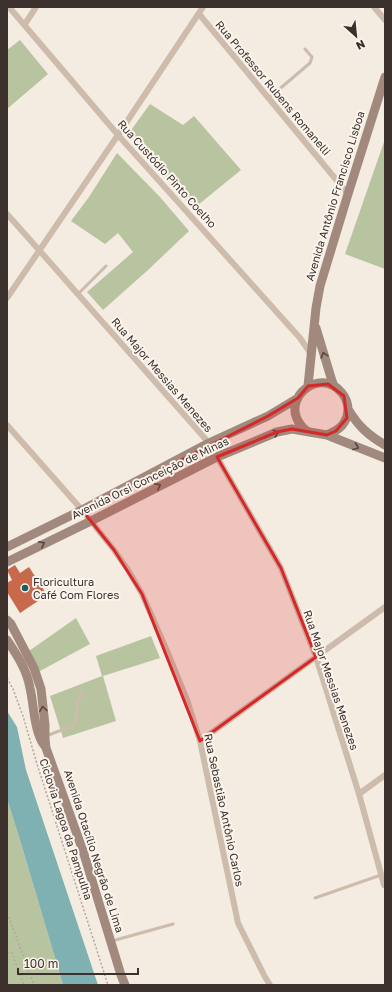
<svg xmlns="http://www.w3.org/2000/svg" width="392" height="992" viewBox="0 0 392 992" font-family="'Golos Text',sans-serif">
	<rect width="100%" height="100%" fill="#f4ebe1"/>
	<path fill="#b8c4a0" d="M20 40 48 74 7 109V50Z
		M150 104 183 125 194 116 241 170 193 209 129 133Z
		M385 139V269L345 254Z
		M117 153 160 197 189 231 148 270 103 310 87 292 133 252 118 233 105 244 71 221 89 197Z
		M76 618 90 644 40 671 29 651Z
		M151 636 160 658 103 676 116 721 63 738 50 696 102 676 96 656Z
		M7 799 20 840 63 985H7Z"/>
	<path fill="#7fb0b2" d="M7 711 17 727 26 770 98 985H63L20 840 7 799Z"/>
	<path fill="#c8694b" d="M15 565 20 573 29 567 47 595 20 613 7 592V583L12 580 7 570Z"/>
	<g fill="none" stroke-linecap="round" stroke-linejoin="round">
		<path stroke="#b9a596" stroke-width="1.5" stroke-dasharray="2 2" stroke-linecap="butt" d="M7 678 13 689 23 716 37 764 108 985
			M9 917 34 985
			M7 952 12 953 24 985"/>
		<path stroke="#cdbbac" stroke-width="3" d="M269 98 310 63 312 57 305 49
			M78 294 106 266
			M46 736 72 726 76 722 77 703 83 691
			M315 898 381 875
			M112 941 173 924"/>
		<path stroke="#cdbbac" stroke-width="6" d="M9 7 118 135 300 338 311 354
			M374 7 385 20
			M199 14 348 194
			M25 24 36 7
			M7 214 39 250 209 443 281 568 316 657 359 794 384 885
			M7 298 118 135 203 7
			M7 425 82 510 114 550 128 570 142 594 167 651 187 700 200 741 238 923 265 977 270 985
			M200 741 385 607
			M359 794 385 775"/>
		<path stroke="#a18a7d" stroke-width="9" d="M316 328 332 381 334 386
			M308 386 316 308 320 286 348 194 385 77
			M348 409C358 426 368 435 385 445
			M307 431C304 429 302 427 300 424 281 398 320 366 342 393 346 398 348 404 348 410 347 424 339 430 327 435
			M7 547 82 510 209 443 268 416 298 398
			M7 562 91 521 217 457 277 432 292 429 327 435 385 458
			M7 620 11 624 34 668 41 689 45 725V739L46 748 83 851 121 975 125 985
			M7 640C17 655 27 670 30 688 34 705 34 731 44 745"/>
	</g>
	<defs><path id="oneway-chevron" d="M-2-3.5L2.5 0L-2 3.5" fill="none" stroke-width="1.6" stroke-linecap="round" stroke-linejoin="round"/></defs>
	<g stroke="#544640">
		<use href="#oneway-chevron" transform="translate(324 355) rotate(-107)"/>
		<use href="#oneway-chevron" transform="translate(276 433) rotate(-17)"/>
		<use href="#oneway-chevron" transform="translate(356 447) rotate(22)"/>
		<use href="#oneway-chevron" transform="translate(158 486) rotate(-27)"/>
		<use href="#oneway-chevron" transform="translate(42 544) rotate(-26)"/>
		<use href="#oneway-chevron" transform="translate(43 709) rotate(-97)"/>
	</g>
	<path fill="#d62828" fill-opacity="0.2" stroke="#d62828" stroke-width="3" stroke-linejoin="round" d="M328 384 344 396 347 418 336 431 327 435 292 429 277 432 217 457 281 568 316 657 200 741 142 594 114 550 82 510 268 416 298 398 308 386Z"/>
	<circle fill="#1f5a5e" stroke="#fbf5ee" stroke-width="1.5" cx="25" cy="588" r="4"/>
	<g text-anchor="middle" stroke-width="4" stroke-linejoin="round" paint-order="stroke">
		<g font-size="11" fill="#3b302b" stroke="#fbf5ee">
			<text transform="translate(273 88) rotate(50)" y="4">Rua Professor Rubens Romanelli</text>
			<text transform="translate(167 174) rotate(48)" y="4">Rua Custódio Pinto Coelho</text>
			<text transform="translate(335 196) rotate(-73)" y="4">Avenida Antônio Francisco Lisboa</text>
			<text transform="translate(162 375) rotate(49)" y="4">Rua Major Messias Menezes</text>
			<text transform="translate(150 478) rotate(-26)" y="4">Avenida Orsi Conceição de Minas</text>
			<text transform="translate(331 680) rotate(71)" y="4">Rua Major Messias Menezes</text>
			<text transform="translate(224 810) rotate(78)" y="4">Rua Sebastião Antônio Carlos</text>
			<text transform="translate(66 829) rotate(72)" y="4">Ciclovia Lagoa da Pampulha</text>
			<text transform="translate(94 851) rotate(72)" y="4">Avenida Otacílio Negrão de Lima</text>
		</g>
		<g font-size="11" fill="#3b302b" stroke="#fbf5ee" text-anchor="start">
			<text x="33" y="586">Floricultura<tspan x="33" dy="13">Café Com Flores</tspan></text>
		</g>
	</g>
	<rect width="392" height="992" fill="none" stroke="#3b302b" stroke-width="16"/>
	<g transform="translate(356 36) rotate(153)" stroke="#fbf5ee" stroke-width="3" paint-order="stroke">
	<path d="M0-3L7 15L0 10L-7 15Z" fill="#3b302b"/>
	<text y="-6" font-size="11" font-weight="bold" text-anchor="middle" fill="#3b302b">N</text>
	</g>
	<path d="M18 968v6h120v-6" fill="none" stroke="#3b302b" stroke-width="2"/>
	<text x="24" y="968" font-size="12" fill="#3b302b" stroke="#fbf5ee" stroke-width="3" paint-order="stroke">100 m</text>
</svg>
